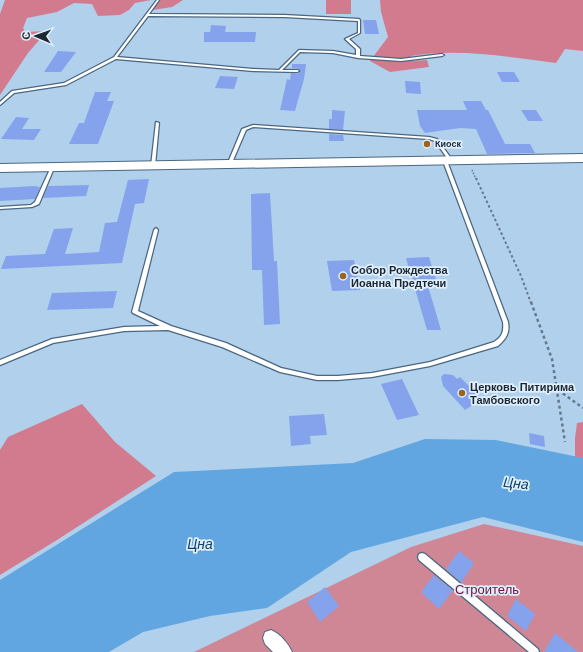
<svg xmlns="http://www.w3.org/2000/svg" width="583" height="652" viewBox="0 0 583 652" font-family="Arial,sans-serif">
	<rect width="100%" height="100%" fill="#b1d0ec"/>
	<path fill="#cf8695" d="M484 524 583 546V652H194L411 547Z"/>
	<path fill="#d37b8e" d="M5 0H151L135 3 129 10 120 15 98 16 92 4 74 3 57 12 27 18 23 28 26 32 47 31 28 53 0 95V14Z
		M159 0H183L172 7 153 10Z
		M326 0H351V14H326Z
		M380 0H583V51L565 49 556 63C507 57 460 48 411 56L410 61 427 60 429 67 390 72 370 61 388 37 381 12Z
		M82 404 115 442 156 476 57 540 0 575V450L8 437Z
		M583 422V458L575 457V438L577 423Z"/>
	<path fill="#61a6e1" d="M425 439 496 440 583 458V542L483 517 351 552 267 608 210 616 143 632 109 652H0V580L174 472 353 463Z"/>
	<path fill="#84a3ec" d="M363 20H376L379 34H365Z
		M211 25 226 26 225 32H256L255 42H204V32H210Z
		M58 51 76 52 61 72H44Z
		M292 64H306L304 79 295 111 280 110 287 79 290 80 291 73 297 74 300 71 298 68H292Z
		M497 72H514L520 82H502Z
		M220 76 238 77 234 89 215 88Z
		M405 81 420 82 421 94 406 93Z
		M95 92H111L107 101H114L98 144H69L79 123H84Z
		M463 101H481L486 110H488L505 144H530L535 153 487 154 476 129 460 128 425 133 420 126 417 110H467Z
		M332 110 345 111 343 130 329 129V119H332Z
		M521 110H536L543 121H528Z
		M16 117 29 118 22 129H41L34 140 1 139Z
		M329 134 343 135 344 141H329Z
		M149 179 144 203 135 204 122 263 1 269 6 256 45 254 54 229 73 228 65 254 99 252 105 223 117 222 128 180Z
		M89 185 86 196 43 198 48 186Z
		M34 186 40 187 35 199 0 201V188Z
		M270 193 274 261H277L280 324 264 325 262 270H252L251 194Z
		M429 257 438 286H428L441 330H427L406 258Z
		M354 260 360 290 332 291 327 261Z
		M117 291 113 308 47 310 52 293Z
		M444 374 453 375 457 379 460 377 482 399 465 410 443 386 441 377Z
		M402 379 419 415 397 420 381 384Z
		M324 414 327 435 310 436 311 444 291 446 289 416Z
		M529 433 544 436 545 447 530 444Z
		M459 551 474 563 461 583 446 569Z
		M434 575 453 590 439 609 421 592Z
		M325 587 339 606 320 622 307 602Z
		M516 599 535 614 526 631 507 616Z
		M555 633 578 652H544Z"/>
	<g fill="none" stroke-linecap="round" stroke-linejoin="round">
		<defs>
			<path id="lane" d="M157 0H159L149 14 285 15 359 19 360 20V33L349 39 360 49V56L401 59 442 54 444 55 442 56 401 61 358 58 333 53 300 52 282 70H298L299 71 297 72 253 71 116 59 66 85 14 93 0 105V102L12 91 64 83 114 57ZM148 16 285 17 358 21V33L345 39 356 49V55L333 51 299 50 279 70 253 69 117 57Z
				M156 122 159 123 155 166 153 167 151 166Z
				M253 125 429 137 437 139 453 161 451 162H450L435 141 429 139 253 127 246 130 231 165 229 166H228L227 165 242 129Z
				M444 160H445L447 161 508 322C510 333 506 339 498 346L430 366 372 377 338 380H317L280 372 222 347 168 330 124 331 53 343 0 365V360L52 339 124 327 160 326 133 313 132 312 154 230 156 228 158 230 138 311 171 326 226 343 281 368 317 376H338L372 373 430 362 494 342C502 337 504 332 503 322L443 161Z
				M51 167H53L54 168 39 204 32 207 0 209V207L31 205 35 202Z
				M422 553 425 554 538 649 539 652H529L419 560 418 557 419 554Z"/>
			<path id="street" d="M271 630C280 634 288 643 292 652H273L265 644 263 638 265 632Z"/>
			<path id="secondary" d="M583 154V162L0 172V164Z"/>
		</defs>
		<use href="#lane" stroke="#4b6780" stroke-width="2.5"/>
		<use href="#street" stroke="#4b6780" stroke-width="2"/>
		<use href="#secondary" stroke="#4b6780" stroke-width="2"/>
		<path stroke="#64798c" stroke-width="1.5" stroke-dasharray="1.5 1.5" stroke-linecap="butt" d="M472 170 476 179"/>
		<path stroke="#64798c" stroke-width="2" stroke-dasharray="2.5 2.5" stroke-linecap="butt" d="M476 178 521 276 531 303"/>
		<path stroke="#64798c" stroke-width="2.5" stroke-dasharray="3 3" stroke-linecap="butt" d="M531 302 552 359 565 442
			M558 390 583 408"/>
		<use href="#lane" fill="#fff" fill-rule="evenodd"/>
		<use href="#street" fill="#fff" fill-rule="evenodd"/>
		<use href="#secondary" fill="#fff" fill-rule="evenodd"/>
	</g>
	<g fill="#9c6420" stroke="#dfeffd" stroke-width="1.5">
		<circle cx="427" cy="144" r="4"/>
		<circle cx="343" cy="276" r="4"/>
		<circle cx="462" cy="393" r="4"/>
	</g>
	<g text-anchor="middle" stroke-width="3.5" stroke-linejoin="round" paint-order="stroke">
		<g font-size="9" font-weight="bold" fill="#1b2731" stroke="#dfeffd" text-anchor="start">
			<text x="435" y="147">Киоск</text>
		</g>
		<g font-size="11" font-weight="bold" fill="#1b2731" stroke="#dfeffd" text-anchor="start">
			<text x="351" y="274">Собор Рождества<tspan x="351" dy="13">Иоанна Предтечи</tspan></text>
			<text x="470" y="391">Церковь Питирима<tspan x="470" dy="13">Тамбовского</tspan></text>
		</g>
		<g font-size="13" fill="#7a0d36" stroke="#dfeffd">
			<text x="487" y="594">Строитель</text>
		</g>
		<g font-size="14" font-style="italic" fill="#0c4168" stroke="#dfeffd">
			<text transform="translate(516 483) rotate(6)" y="5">Цна</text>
			<text x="200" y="549">Цна</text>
		</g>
	</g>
	<g transform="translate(36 36) rotate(272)" stroke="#dfeffd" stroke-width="3" paint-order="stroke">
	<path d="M0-3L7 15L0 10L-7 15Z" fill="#1b2731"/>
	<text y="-6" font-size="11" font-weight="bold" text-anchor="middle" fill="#1b2731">С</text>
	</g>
</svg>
